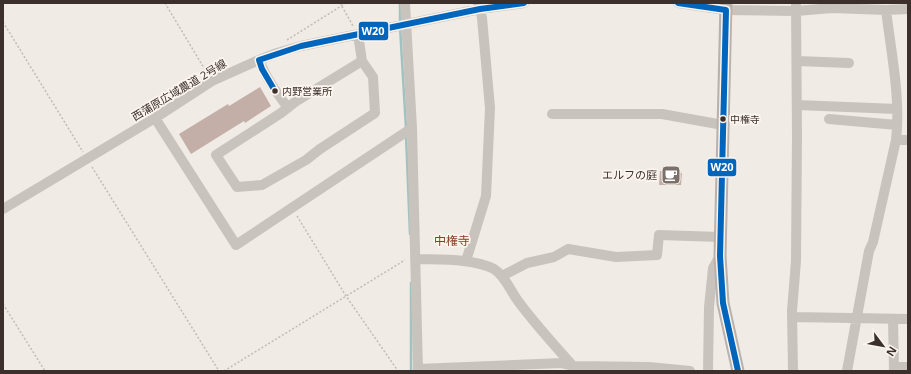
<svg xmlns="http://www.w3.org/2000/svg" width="911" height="374" viewBox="0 0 911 374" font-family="'Noto Sans','Noto Sans JP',sans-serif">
	<rect width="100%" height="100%" fill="#f0ebe5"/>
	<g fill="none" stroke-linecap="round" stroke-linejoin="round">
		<path stroke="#a1c2c1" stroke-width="2.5" d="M400 3V22
			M400 27 406 128
			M406 135 410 234
			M411 283V371"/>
	</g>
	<path fill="#c3afa7" d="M260 87 271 106 245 123 244 121 191 154 179 134 228 104 229 106Z
		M660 171H681L680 173H682L681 185H659Z"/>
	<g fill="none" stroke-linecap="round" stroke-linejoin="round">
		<path stroke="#c2bbb6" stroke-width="1.5" stroke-dasharray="2 2" stroke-linecap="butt" d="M165 3 207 73
			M340 3 353 26
			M3 22 83 152
			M287 40 346 3
			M92 167 219 371
			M297 216 346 296 398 371
			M3 304 45 371
			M224 371 405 260"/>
		<path stroke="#c9c3be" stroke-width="10" d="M405 3 412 128 418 371
			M678 3 726 10 796 11 832 8 886 10 908 9
			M358 34 362 61 373 77 375 113 320 149 306 160 262 185 237 187 216 155 281 113 295 102 362 61
			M259 60C266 78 277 93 288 108
			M797 61 849 63
			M797 105 897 109
			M552 114H662L723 125
			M155 118 236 245 412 128
			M829 119 897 125
			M896 140H908
			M3 209 155 118 212 81 259 60 277 53 301 46 480 9 524 3
			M415 259C438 260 473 258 494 269 505 276 510 290 518 301 535 324 554 345 573 366
			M466 261 486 196 490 108 482 18 480 9 478 3
			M502 276 527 263 554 257 568 249 616 257 657 255 659 235 720 237
			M793 317 908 319
			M893 319 894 371
			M894 367H908
			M418 369 561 363 573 366 649 367 690 371
			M708 371 709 307 713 268 720 256
			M793 371 792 311 796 261 797 136 796 3
			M847 371 869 251 873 242 896 140C901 99 891 52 886 10"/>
		<path stroke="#b8b1ad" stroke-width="13" d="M726 3 720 256 723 303 738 371"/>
		<defs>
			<path id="bus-1" d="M678 3 726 10 720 256 723 303 738 371
				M275 91 262 69 259 60 301 46 480 9 524 3"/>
		</defs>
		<use href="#bus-1" stroke="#fbf5ee" stroke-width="9"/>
		<use href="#bus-1" stroke="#0065bd" stroke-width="6"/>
	</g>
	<defs>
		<symbol id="cafe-square" viewBox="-11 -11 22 22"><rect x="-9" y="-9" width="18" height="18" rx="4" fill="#7a716c" stroke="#fbf5ee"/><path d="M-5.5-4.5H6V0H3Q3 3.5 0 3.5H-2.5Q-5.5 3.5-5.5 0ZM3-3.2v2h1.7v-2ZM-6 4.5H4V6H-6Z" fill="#fff"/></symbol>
	</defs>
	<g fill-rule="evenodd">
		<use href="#cafe-square" x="660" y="164" width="22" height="22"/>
	</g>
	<g fill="#3b302b" stroke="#fbf5ee" stroke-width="1.5">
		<circle cx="275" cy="91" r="3.5"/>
		<circle cx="723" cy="119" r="3.5"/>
	</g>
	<g text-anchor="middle" stroke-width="3.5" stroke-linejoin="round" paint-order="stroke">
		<g font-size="10" fill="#3b302b" stroke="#fbf5ee" text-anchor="start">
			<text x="282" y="95">内野営業所</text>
			<text x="730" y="123">中権寺</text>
		</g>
		<g font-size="11" fill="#3b302b" stroke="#fbf5ee">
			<text transform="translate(179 90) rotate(-31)" y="4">西蒲原広域農道 2号線</text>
		</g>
		<g font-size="11" fill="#3b302b" stroke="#fbf5ee" text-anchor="end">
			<text x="657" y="179">エルフの庭</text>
		</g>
		<g font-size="12" fill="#8c3b22" stroke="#fbf5ee">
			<text x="452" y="245">中権寺</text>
		</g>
	</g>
	<g stroke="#fbf5ee" stroke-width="1.5">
		<rect x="358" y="21" width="31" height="20" rx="4" fill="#0065bd"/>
		<rect x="707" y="158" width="30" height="19" rx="4" fill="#0065bd"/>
	</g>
	<g font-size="11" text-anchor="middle" font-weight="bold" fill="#fff">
		<text x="373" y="35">W20</text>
		<text x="722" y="171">W20</text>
	</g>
	<rect width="911" height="374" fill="none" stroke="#3b302b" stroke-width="8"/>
	<g transform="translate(883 346) rotate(122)" stroke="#fbf5ee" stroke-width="3" paint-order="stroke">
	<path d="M0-3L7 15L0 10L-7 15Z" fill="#3b302b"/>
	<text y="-6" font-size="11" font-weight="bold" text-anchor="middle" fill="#3b302b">N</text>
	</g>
</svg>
